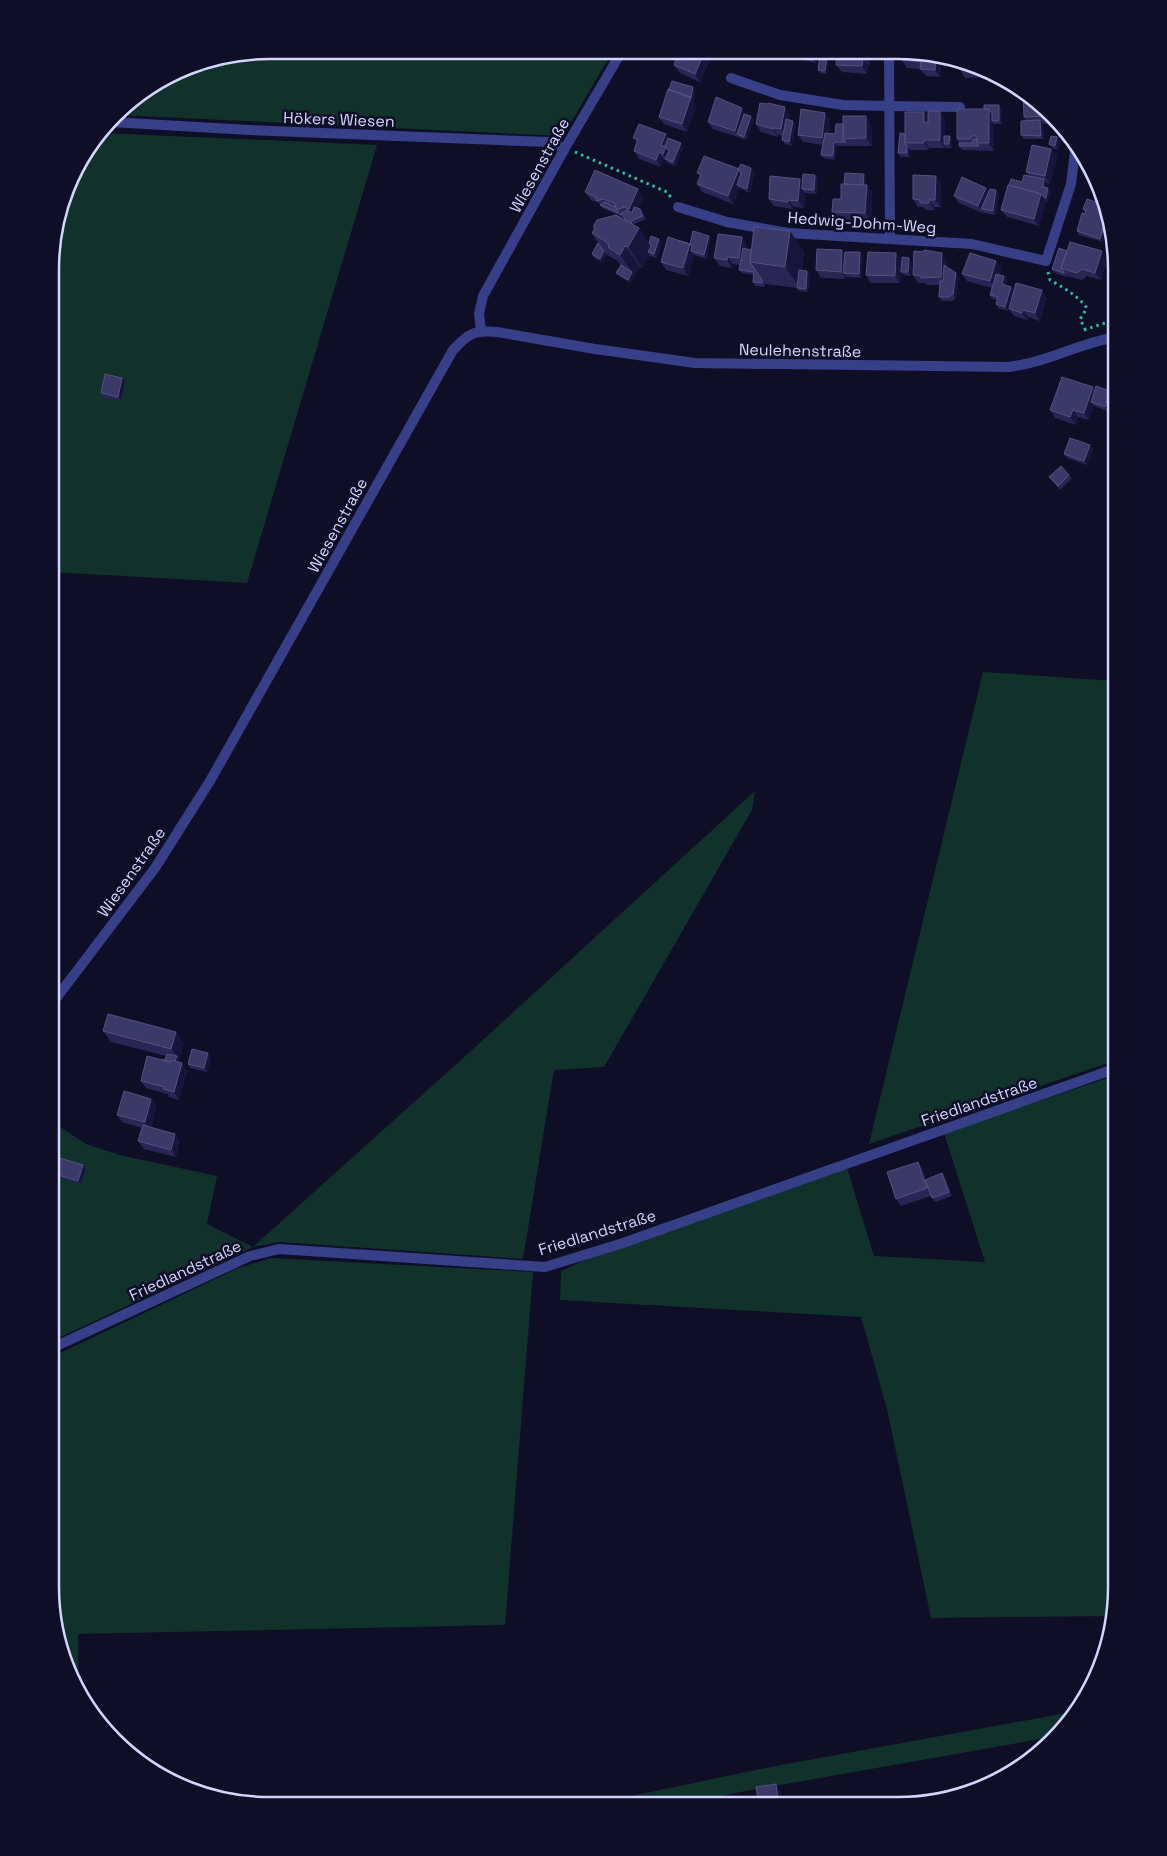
<svg xmlns="http://www.w3.org/2000/svg" width="1167" height="1856" viewBox="0 0 1167 1856" font-family="'Space Grotesk',sans-serif">
	<rect width="100%" height="100%" fill="#0f0e27"/>
	<path fill="#11312b" d="M269 50 613 51 563 136 116 115 124 104 185 67Z
		M103 133 377 145 247 583 51 572 52 240 73 172Z
		M983 672 1117 681V1060L869 1144Z
		M755 791 752 810 604 1067 554 1070 523 1259 280 1242 253 1247 50 1342 51 1121 86 1144 120 1155 217 1176 207 1224 253 1247 472 1050Z
		M1117 1075V1602L1113 1616 931 1618 887 1409 861 1317 560 1300 561 1271 623 1243 847 1168 874 1256 985 1262 944 1133Z
		M271 1258 533 1272 505 1625 78 1634 79 1692 67 1671 50 1587V1358L238 1268Z
		M1077 1711 1072 1720 1057 1736 735 1793 689 1805H588L770 1767Z"/>
	<g fill="none" stroke-linecap="round" stroke-linejoin="round">
		<path stroke="#29be9f" stroke-width="3" stroke-dasharray="2.5 4" stroke-linecap="butt" d="M575 152 667 192 672 199
			M1048 272 1050 280C1064 288 1077 295 1087 308L1080 319 1085 329
			M1084 330 1117 319"/>
		<path stroke="#373f88" stroke-width="10" d="M890 106 960 107"/>
		<path stroke="#373f88" stroke-width="10" d="M889 52 890 238
			M731 78 780 95 843 105 890 106
			M111 122 249 130 548 142 565 148
			M678 207 727 222 788 233 972 244 1046 261 1071 184 1076 143
			M481 330 479 314 483 296 565 148 622 51
			M51 1005 155 868 210 781 453 350C469 333 474 330 497 332L595 349 695 363 1009 367C1021 365 1033 363 1044 359 1069 351 1091 341 1117 337
			M50 1349 250 1256 279 1249 545 1267 623 1243 1117 1068"/>
	</g>
	<path fill="#292656" d="M791 52H819L816 63 795 58Z
		M869 52 870 66 868 65 867 74 842 72 836 65Z
		M927 52 942 56 940 77 926 76 920 69 907 68 902 60Z
		M827 56 829 60 827 74 820 73 818 70Z
		M711 57 700 82 680 73 674 65Z
		M982 67 988 70V77L965 78 960 70Z
		M695 91 694 102 696 105 687 132 664 124 659 117Z
		M1032 95 1054 118V123L1043 124 1044 139H1024L1021 135 1026 121 1024 117Z
		M999 105 1002 109V124H994V151L962 150 959 146V143L957 139 984 109Z
		M924 112 928 119 945 118V136L952 140V148H946L945 146V148H929V150H910V157H901L898 153 905 134Z
		M747 115 754 120 747 140 713 129 708 122Z
		M790 115 789 120 793 121 796 124 792 146 785 144 782 140 783 136 778 135V137L761 132 756 124Z
		M830 120 829 133 835 134 871 123 872 146H837L835 160 824 158 821 155 823 145 803 142 798 135Z
		M666 134 668 138 683 147 676 166 668 163 666 160 664 159 661 167 639 159 634 151 637 142 633 138Z
		M1057 137 1060 141 1058 150 1052 148 1049 144Z
		M1057 156 1050 184 1047 183 1046 187 1051 192 1048 202 1046 201 1039 226 1007 217 1001 210 1009 185 1022 182 1029 176 1026 172Z
		M738 169 754 172 750 193 739 188 733 204 702 192 697 184 700 176 697 173Z
		M864 174 866 178V185L872 192 871 221 838 219 832 212 841 199 844 184Z
		M815 175 818 178 817 194 805 193 804 208 794 207 793 209 774 206 769 199 802 182Z
		M941 183V207H935V210H926L923 207H918L913 199Z
		M986 188 989 191 996 190 999 194 996 215 984 213V214L959 203 954 196Z
		M638 189 643 197 638 208 640 209 646 219 634 224V225L639 228 649 243 662 242 657 258 650 256 642 268 640 267 630 283 619 276 616 273 621 266 618 261 607 255 602 262 594 258 592 254 598 243 592 233 625 220V218L602 208 599 203 591 200 585 192Z
		M1102 195 1108 225 1103 242 1079 235 1077 231 1085 214V212L1083 209 1099 203Z
		M790 231 804 252 802 270 810 274 808 292 799 291 797 288 765 284V287L755 286 753 282 754 275 742 273 739 270 740 265 733 264 732 268 720 266 714 258 747 245 746 249 751 250Z
		M711 239 706 259 694 255 688 276 666 270 661 262 690 244Z
		M1067 251 1107 259 1101 280 1087 276 1082 280 1067 276 1066 277 1055 273 1052 269Z
		M860 252 863 256 861 278 846 277V279L821 278 816 270 845 254Z
		M942 253 947 261V267L959 277 956 298 952 301H942L939 297 940 285H926L925 283H918L913 275Z
		M901 261 900 283H871L866 275Z
		M996 261 1001 268 999 275 1004 276 1007 280 1005 285 1014 290 1008 311 998 308 996 304 997 300 992 299 990 295 992 288 967 281 962 274Z
		M912 262 911 276 904 275 901 272Z
		M1047 298 1040 321 1028 317 1027 320 1014 316 1009 309Z
		M125 381 121 400 103 397 101 393Z
		M1095 390 1113 395 1107 411 1094 406 1089 420 1078 417 1076 425 1055 418 1050 410Z
		M1090 445 1093 449 1087 465 1067 458 1064 454Z
		M1069 475 1072 478 1060 490 1049 477Z
		M103 1031 184 1043 178 1062 187 1071 179 1100 169 1097 167 1094 146 1088 141 1081 163 1060H165L166 1056 111 1042Z
		M208 1053 211 1057 207 1072 190 1068 188 1064Z
		M151 1099 156 1106 151 1128 180 1141 176 1157 144 1149 138 1141 142 1128 122 1122 117 1115Z
		M918 1162 923 1169 926 1180 942 1173 945 1177 952 1196 935 1202 931 1196 901 1206 896 1199Z
		M86 1168 81 1184 55 1176 52 1173Z"/>
	<path fill="#17153b" d="M705 51H707L711 57 700 82 695 74Z
		M812 52H819L816 63 810 56Z
		M864 52H869L870 66 865 58Z
		M936 54 942 56 940 77 935 70Z
		M827 56 829 60 827 74 825 71Z
		M863 58 868 65 867 74 862 66Z
		M983 67 988 70V77L983 70Z
		M693 87 695 91 694 102 696 105 687 132 682 124Z
		M999 105 1002 109V124L999 121Z
		M785 107 790 115 786 137 781 129Z
		M742 108 747 115 737 134 735 131Z
		M989 109 994 117 992 121 994 124V151L989 143Z
		M940 111 945 118V144H944L945 148 940 140Z
		M924 112 929 120V130L924 122Z
		M825 113 830 120 827 145 822 138Z
		M1049 113 1054 118V123L1049 116Z
		M751 116 754 120 747 140 744 137Z
		M866 116 871 123 872 146 866 138Z
		M1040 120 1043 124 1044 139 1041 136Z
		M793 121 796 124 792 146 789 142Z
		M773 128 778 135V137L773 129Z
		M666 134 671 142V154L669 161 663 154 661 145Z
		M950 136 952 140V148L949 144Z
		M1057 137 1060 141 1058 150 1055 146Z
		M924 140 929 148V150L924 143Z
		M834 142 837 146 835 160 833 156Z
		M681 143 683 147 676 166 673 162Z
		M907 146 910 150V157L907 153Z
		M1051 149 1057 156 1050 184 1045 176Z
		M659 152 664 159 661 167 656 160Z
		M751 168 754 172 750 193 747 189Z
		M739 169 744 177 737 185 739 188 733 204 728 196Z
		M864 174 866 178 865 192 863 189Z
		M815 175 818 178 817 194 814 190Z
		M936 176 941 183V207L935 200Z
		M800 179 805 186 802 189 805 193 804 208 798 201Z
		M1044 179 1047 183 1045 190 1043 187Z
		M867 185 872 192 871 221 865 213Z
		M986 188 992 195 981 209 984 213V214L978 206Z
		M1048 188 1051 192 1048 202 1046 198Z
		M638 189 643 197 634 216 629 209Z
		M996 190 999 194 996 215 993 211Z
		M1041 194 1046 201 1039 226 1034 219Z
		M788 200 794 207 793 209 788 202Z
		M929 200 935 207V210L929 203Z
		M1107 217 1108 225 1103 242 1100 239Z
		M631 221 634 224 637 232 639 228 654 250 648 252 650 256 642 268 628 247Z
		M790 231 804 252 800 288 785 267Z
		M709 236 711 239 706 259 704 255Z
		M742 237 747 245 744 266 739 258Z
		M659 239 662 242 657 258 654 254Z
		M690 244 695 251H691L694 255 688 276 683 268Z
		M625 246 640 267 630 283 628 280 632 272 620 255Z
		M842 250 847 258 843 273 846 277V279L841 272Z
		M604 251 607 255 602 262 600 259Z
		M1102 251 1107 259 1101 280 1095 273Z
		M860 252 863 256 861 278 859 274Z
		M896 253 901 261 900 283 895 276Z
		M942 253 947 261 946 285 941 277Z
		M728 257 733 264 732 268 727 260Z
		M909 258 912 262 911 276 908 272Z
		M996 261 1001 268 995 288 990 281Z
		M807 271 810 274 808 292 806 289Z
		M956 273 959 277 956 298 953 294Z
		M1004 276 1007 280 1005 288 1002 284Z
		M1011 287 1014 290 1008 311 1005 307Z
		M1042 290 1047 298 1040 321 1035 313Z
		M1023 310 1028 317 1027 320 1022 313Z
		M122 378 125 381 121 400 118 397Z
		M1093 387 1098 395 1091 402 1094 406 1089 420 1084 413Z
		M1110 391 1113 395 1107 411 1105 407Z
		M1073 410 1078 417 1076 425 1070 417Z
		M1090 445 1093 449 1087 465 1084 461Z
		M176 1032 184 1043 179 1060 175 1070 173 1066 177 1056 171 1049Z
		M208 1053 211 1057 207 1072 204 1068Z
		M182 1063 187 1071 179 1100 174 1092Z
		M151 1099 156 1106 150 1130 145 1122Z
		M175 1134 180 1141 176 1157 171 1150Z
		M918 1162 923 1169 932 1196 927 1188Z
		M83 1165 86 1168 81 1184 78 1181Z
		M942 1173 945 1177 952 1196 949 1192Z
		M776 1784 781 1792 783 1806H779Z"/>
	<path fill="#3b3968" stroke="#535180" d="M679 51H705L695 74 674 65Z
		M793 52H812L810 56Z
		M837 52H864L865 58H863L862 66 836 65Z
		M902 52H927L936 54 935 70 920 69 921 62 902 60Z
		M820 55 827 56 825 71 818 70Z
		M960 61 982 67 983 70H960Z
		M672 81 693 87 691 98 669 90Z
		M668 89 691 97 682 124 659 117Z
		M1023 91H1024L1032 95 1049 113V116L1024 117Z
		M716 97 742 108 735 131 708 122Z
		M760 103 768 104V103L785 107 781 129 773 128V129L756 124Z
		M984 105H999V121H992V113L989 109H984Z
		M801 109 825 113 822 138 798 135Z
		M958 109H989V143H977V136H971V139H957V111Z
		M928 111H940V140H924V143H905V112H924V122L928 123Z
		M744 114 751 116 744 137 737 134Z
		M843 116H866V138L843 139Z
		M786 119 793 121 789 142 782 140Z
		M1040 120 1041 136 1021 135V121Z
		M639 124 666 134 661 145 666 147 663 154 659 152 656 160 634 151 638 139 633 138Z
		M836 124H843V139L846 142H834L833 156 821 155 825 133 835 134Z
		M900 133 905 134V143L907 146V153H898Z
		M944 136H950L949 144H944Z
		M1051 136 1057 137 1055 146 1049 144Z
		M668 138 681 143 673 162 665 159 669 151 665 146Z
		M973 139H977V143L979 146H959V143H973Z
		M1032 145 1051 149 1045 176 1026 172Z
		M704 156 739 169 728 196 697 184 701 174 697 173Z
		M741 164 751 168 747 189 737 185 741 173 738 169Z
		M595 170 638 189 629 209 624 207 617 210 614 203 603 199 597 201 595 197 585 192Z
		M845 173 864 174 863 185 844 184Z
		M803 174 815 175 814 190 802 189Z
		M913 175 936 176 935 200H929V203H920V200L913 199Z
		M1024 175 1044 179 1043 187 1048 188 1046 198 1044 197 1041 194 1009 185 1011 179 1022 182Z
		M770 176 800 179 798 201 788 200V202L769 199Z
		M962 177 986 188 978 206 954 196Z
		M841 184 867 185 865 213 832 212 833 199H841Z
		M1008 185 1041 194 1034 219 1001 210Z
		M990 189 996 190 993 211 981 209Z
		M1101 194 1102 195 1107 217 1100 239 1077 231 1082 213 1085 214 1086 210 1083 209 1087 199 1099 203Z
		M605 202 615 207 619 213 600 205Z
		M634 207 640 209 643 216 631 221 632 224 625 220 623 215 620 214 627 210 632 213Z
		M616 215 639 228 628 247 625 246 620 255 609 248 608 243 592 233 594 230V225L597 220Z
		M754 227 790 231 785 267 750 262Z
		M693 231 709 236 704 255 691 251 692 247 690 244 679 241 690 244Z
		M718 234 742 237 739 258 728 257 727 260 714 258Z
		M651 236 659 239 654 254 648 252 651 246 649 243Z
		M668 237 690 244 683 268 661 262Z
		M1070 242 1102 251 1095 273 1082 269 1077 273 1061 268Z
		M598 243 604 251 600 259 592 254Z
		M743 248 751 250 750 262 762 280V283L753 282 754 272 739 270Z
		M1059 248 1067 251 1061 268 1064 272V273L1052 269Z
		M817 249 842 250 841 272 816 270Z
		M924 250 942 253 941 277 921 278V276L913 275 914 251 923 252Z
		M845 252H860L859 274 843 273Z
		M868 252 896 253 895 276 866 275Z
		M970 253 996 261 990 281 962 274Z
		M902 257 909 258 908 272H901Z
		M621 265 632 272 628 280 616 273Z
		M944 265 956 273 953 294 949 297H939L940 281H943Z
		M799 270 807 271 806 289 797 288Z
		M996 274 1004 276 1002 284 1011 287 1005 307 996 304 998 297 990 295Z
		M1016 283 1042 290 1035 313 1023 310 1022 313 1009 309Z
		M105 374 122 378 118 397 101 393Z
		M1062 377 1093 387 1084 413 1073 410 1070 417 1050 410Z
		M1096 386 1110 391 1105 407 1091 402Z
		M1070 438 1090 445 1084 461 1064 454Z
		M1061 466 1069 475 1058 486 1049 477Z
		M108 1014 176 1032 171 1049 103 1031Z
		M192 1049 208 1053 204 1068 188 1064Z
		M167 1054 177 1056 175 1061 171 1060 170 1062 163 1060V1059L165 1060Z
		M147 1056 170 1062 171 1060 182 1063 174 1092 163 1089 164 1087 141 1081Z
		M124 1091 151 1099 145 1122 117 1115Z
		M143 1125 175 1134 171 1150 138 1141Z
		M57 1157 83 1165 78 1181 52 1173Z
		M918 1162 927 1188 896 1199 887 1172Z
		M942 1173 949 1192 932 1198 925 1180Z
		M776 1784 779 1806H759L756 1787Z"/>
	<g text-anchor="middle" stroke-width="5" stroke-linejoin="round" paint-order="stroke">
		<g font-size="16" fill="#d4d5ff" stroke="#0f0e27">
			<text transform="translate(339 119) rotate(2)" y="6">Hökers Wiesen</text>
			<text transform="translate(539 165) rotate(-61)" y="6">Wiesenstraße</text>
			<text transform="translate(862 222) rotate(4)" y="6">Hedwig-Dohm-Weg</text>
			<text transform="translate(800 350) rotate(1)" y="6">Neulehenstraße</text>
			<text transform="translate(337 525) rotate(-61)" y="6">Wiesenstraße</text>
			<text transform="translate(131 872) rotate(-55)" y="6">Wiesenstraße</text>
			<text transform="translate(979 1101) rotate(-19)" y="6">Friedlandstraße</text>
			<text transform="translate(597 1232) rotate(-17)" y="6">Friedlandstraße</text>
			<text transform="translate(185 1270) rotate(-25)" y="6">Friedlandstraße</text>
		</g>
	</g>
	<path d="M0 0H1167V1856H0ZM269 59H898A210 210 0 0 1 1108 269V1587A210 210 0 0 1 898 1797H269A210 210 0 0 1 59 1587V269A210 210 0 0 1 269 59Z" fill="#0f0e27" fill-rule="evenodd"/>
	<path fill="none" stroke="#d4d5ff" stroke-width="2.5" d="M269 59H898A210 210 0 0 1 1108 269V1587A210 210 0 0 1 898 1797H269A210 210 0 0 1 59 1587V269A210 210 0 0 1 269 59Z"/>
</svg>
